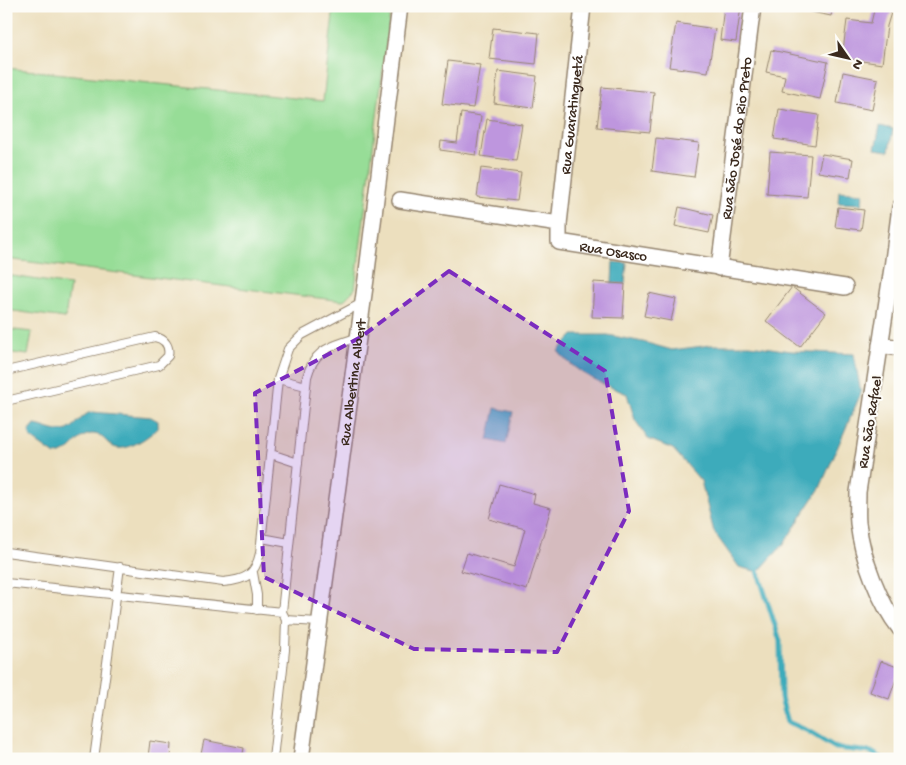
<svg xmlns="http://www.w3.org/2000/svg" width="906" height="765" viewBox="0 0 906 765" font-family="'Gochi Hand',sans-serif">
	<rect width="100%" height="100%" fill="#fdfcf7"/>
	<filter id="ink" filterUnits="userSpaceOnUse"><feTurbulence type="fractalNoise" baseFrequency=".02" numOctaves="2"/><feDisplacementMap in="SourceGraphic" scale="10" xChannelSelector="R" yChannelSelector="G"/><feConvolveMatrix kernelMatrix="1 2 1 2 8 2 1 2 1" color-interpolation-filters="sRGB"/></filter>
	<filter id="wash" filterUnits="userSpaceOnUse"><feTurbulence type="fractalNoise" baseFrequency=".0096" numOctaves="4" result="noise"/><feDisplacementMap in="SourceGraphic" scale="20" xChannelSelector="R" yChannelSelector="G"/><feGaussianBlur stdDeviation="1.12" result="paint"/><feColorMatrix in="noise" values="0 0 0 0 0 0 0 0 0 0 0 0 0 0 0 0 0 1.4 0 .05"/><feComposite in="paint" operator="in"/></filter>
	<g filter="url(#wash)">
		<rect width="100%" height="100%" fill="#ecdfbe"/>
		<path fill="#97dd97" stroke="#69845a" d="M334 6H391L355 289 343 301 6 259V68L323 101Z
			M6 275 70 285 65 318 6 310Z
			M6 329 32 332 28 355 6 352Z"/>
		<path fill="#3dabbb" stroke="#3c6a6c" d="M880 126 893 129 889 151 875 149Z
			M839 191 863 193 862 204 838 203Z
			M613 262 627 263 625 284 612 283Z
			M573 335H608L643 342 672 350 711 345H750L791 351 854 354 861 393 820 488 783 545 758 572 739 567 714 532 701 481 673 449 648 439 635 420 627 394C599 382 578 375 558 351Z
			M495 408 513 412 506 444 488 440Z
			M92 412 151 417 158 421V427C151 436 126 453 114 447 105 443 103 433 91 434 74 437 76 452 55 455L31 438 29 432 35 425C44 426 53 432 63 431 76 430 80 414 92 412Z"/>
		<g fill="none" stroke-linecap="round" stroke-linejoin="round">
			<path stroke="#3dabbb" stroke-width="5" d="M758 572 780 641 781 698 788 722 808 731 836 748 871 752 883 759"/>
		</g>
		<g id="blocks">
			<path fill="#be96de" d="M724 6H741L736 42 720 40Z
				M792 6H833L831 16 792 8Z
				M875 6H893L887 26 882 64 842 58 847 20 871 23Z
				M676 23 715 29 708 72 669 67Z
				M493 28 539 33 536 64 489 59Z
				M771 50 828 62 820 99 782 91 785 76 766 72Z
				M448 61 480 65 473 108 442 104Z
				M498 71 537 76 533 108 494 103Z
				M843 72 878 79 872 110 837 103Z
				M602 87 654 92 650 132 597 127Z
				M779 109 819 115 815 145 774 139Z
				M461 113 481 116 476 155 440 150 441 141 457 143Z
				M487 119 522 124 516 161 481 156Z
				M656 138 699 143 694 177 652 171Z
				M770 152 811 155 807 197 767 194Z
				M822 154 853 159 850 177 818 172Z
				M481 168 521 173 517 201 477 197Z
				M679 207 713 215 709 233 675 226Z
				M838 207 864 210 861 230 835 227Z
				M594 282 625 284 623 318 592 317Z
				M792 287 826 313 800 347 766 321Z
				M649 293 676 299 671 321 644 316Z
				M499 484 535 494 533 503 551 508 527 590 461 571 467 553 514 567 525 529 489 519Z
				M881 661 900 668 889 699 870 692Z
				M204 740 244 748 242 759H200Z
				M150 741 171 744 170 759H137V756L148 757Z"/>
		</g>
	</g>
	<g filter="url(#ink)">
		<use href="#blocks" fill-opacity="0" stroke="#94846e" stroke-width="1"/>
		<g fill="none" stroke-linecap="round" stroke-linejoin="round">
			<defs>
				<path id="service" d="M6 371 155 337C165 339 170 346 168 356L159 365 6 401
					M278 379 306 386
					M271 454 298 463
					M262 538 289 543
					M6 552 223 582C245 580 255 576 260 553L278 379 288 349 302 335 362 303
					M253 573 257 595V610
					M6 583 282 612 307 377C315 347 332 347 358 337
					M286 620 318 622
					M94 759 120 567
					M273 759 285 650 286 620 282 612"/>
				<g id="minor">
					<path id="s1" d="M400 200 559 224V242L845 287"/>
					<path d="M900 207 892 268 858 492C858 502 857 513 858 523 862 558 879 602 900 629"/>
					<path id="s2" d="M559 224 583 6"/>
					<path id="s3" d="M719 268 753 6"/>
					<path d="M880 345 900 348"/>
					<path id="s4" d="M301 759 366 279 400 6"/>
				</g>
			</defs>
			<use href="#service" stroke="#94846e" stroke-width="10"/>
			<use href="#minor" stroke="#94846e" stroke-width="18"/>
			<use href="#service" stroke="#fff" stroke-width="8"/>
			<use href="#minor" stroke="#fff" stroke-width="15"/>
		</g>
	</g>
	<path fill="#7b2cbf" fill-opacity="0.2" stroke="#7b2cbf" stroke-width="4" stroke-dasharray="10 6" stroke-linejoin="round" d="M449 271 605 371 629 511 557 652 414 649 264 577 255 393 361 337Z"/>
	<g text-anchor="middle" stroke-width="4" stroke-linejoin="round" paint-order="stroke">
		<g font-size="15" fill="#3b2a1e" stroke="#fdfcf7">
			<text dy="5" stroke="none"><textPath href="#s2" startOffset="110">Rua Guaratinguetá</textPath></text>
			<text dy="5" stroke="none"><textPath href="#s3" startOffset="131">Rua São José do Rio Preto</textPath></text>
			<text dy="5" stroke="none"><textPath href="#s1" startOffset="234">Rua Osasco</textPath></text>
			<text dy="5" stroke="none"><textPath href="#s4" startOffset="380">Rua Albertina Albert</textPath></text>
			<text transform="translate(869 422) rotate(-81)" y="5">Rua São Rafael</text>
		</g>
	</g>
	<rect width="906" height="765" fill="none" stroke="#fdfcf7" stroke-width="25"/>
	<g transform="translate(848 58) rotate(124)" stroke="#fdfcf7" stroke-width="4" paint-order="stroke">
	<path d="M0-4L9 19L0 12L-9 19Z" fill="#3b2a1e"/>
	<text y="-8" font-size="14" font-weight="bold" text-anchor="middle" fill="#3b2a1e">N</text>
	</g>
</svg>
